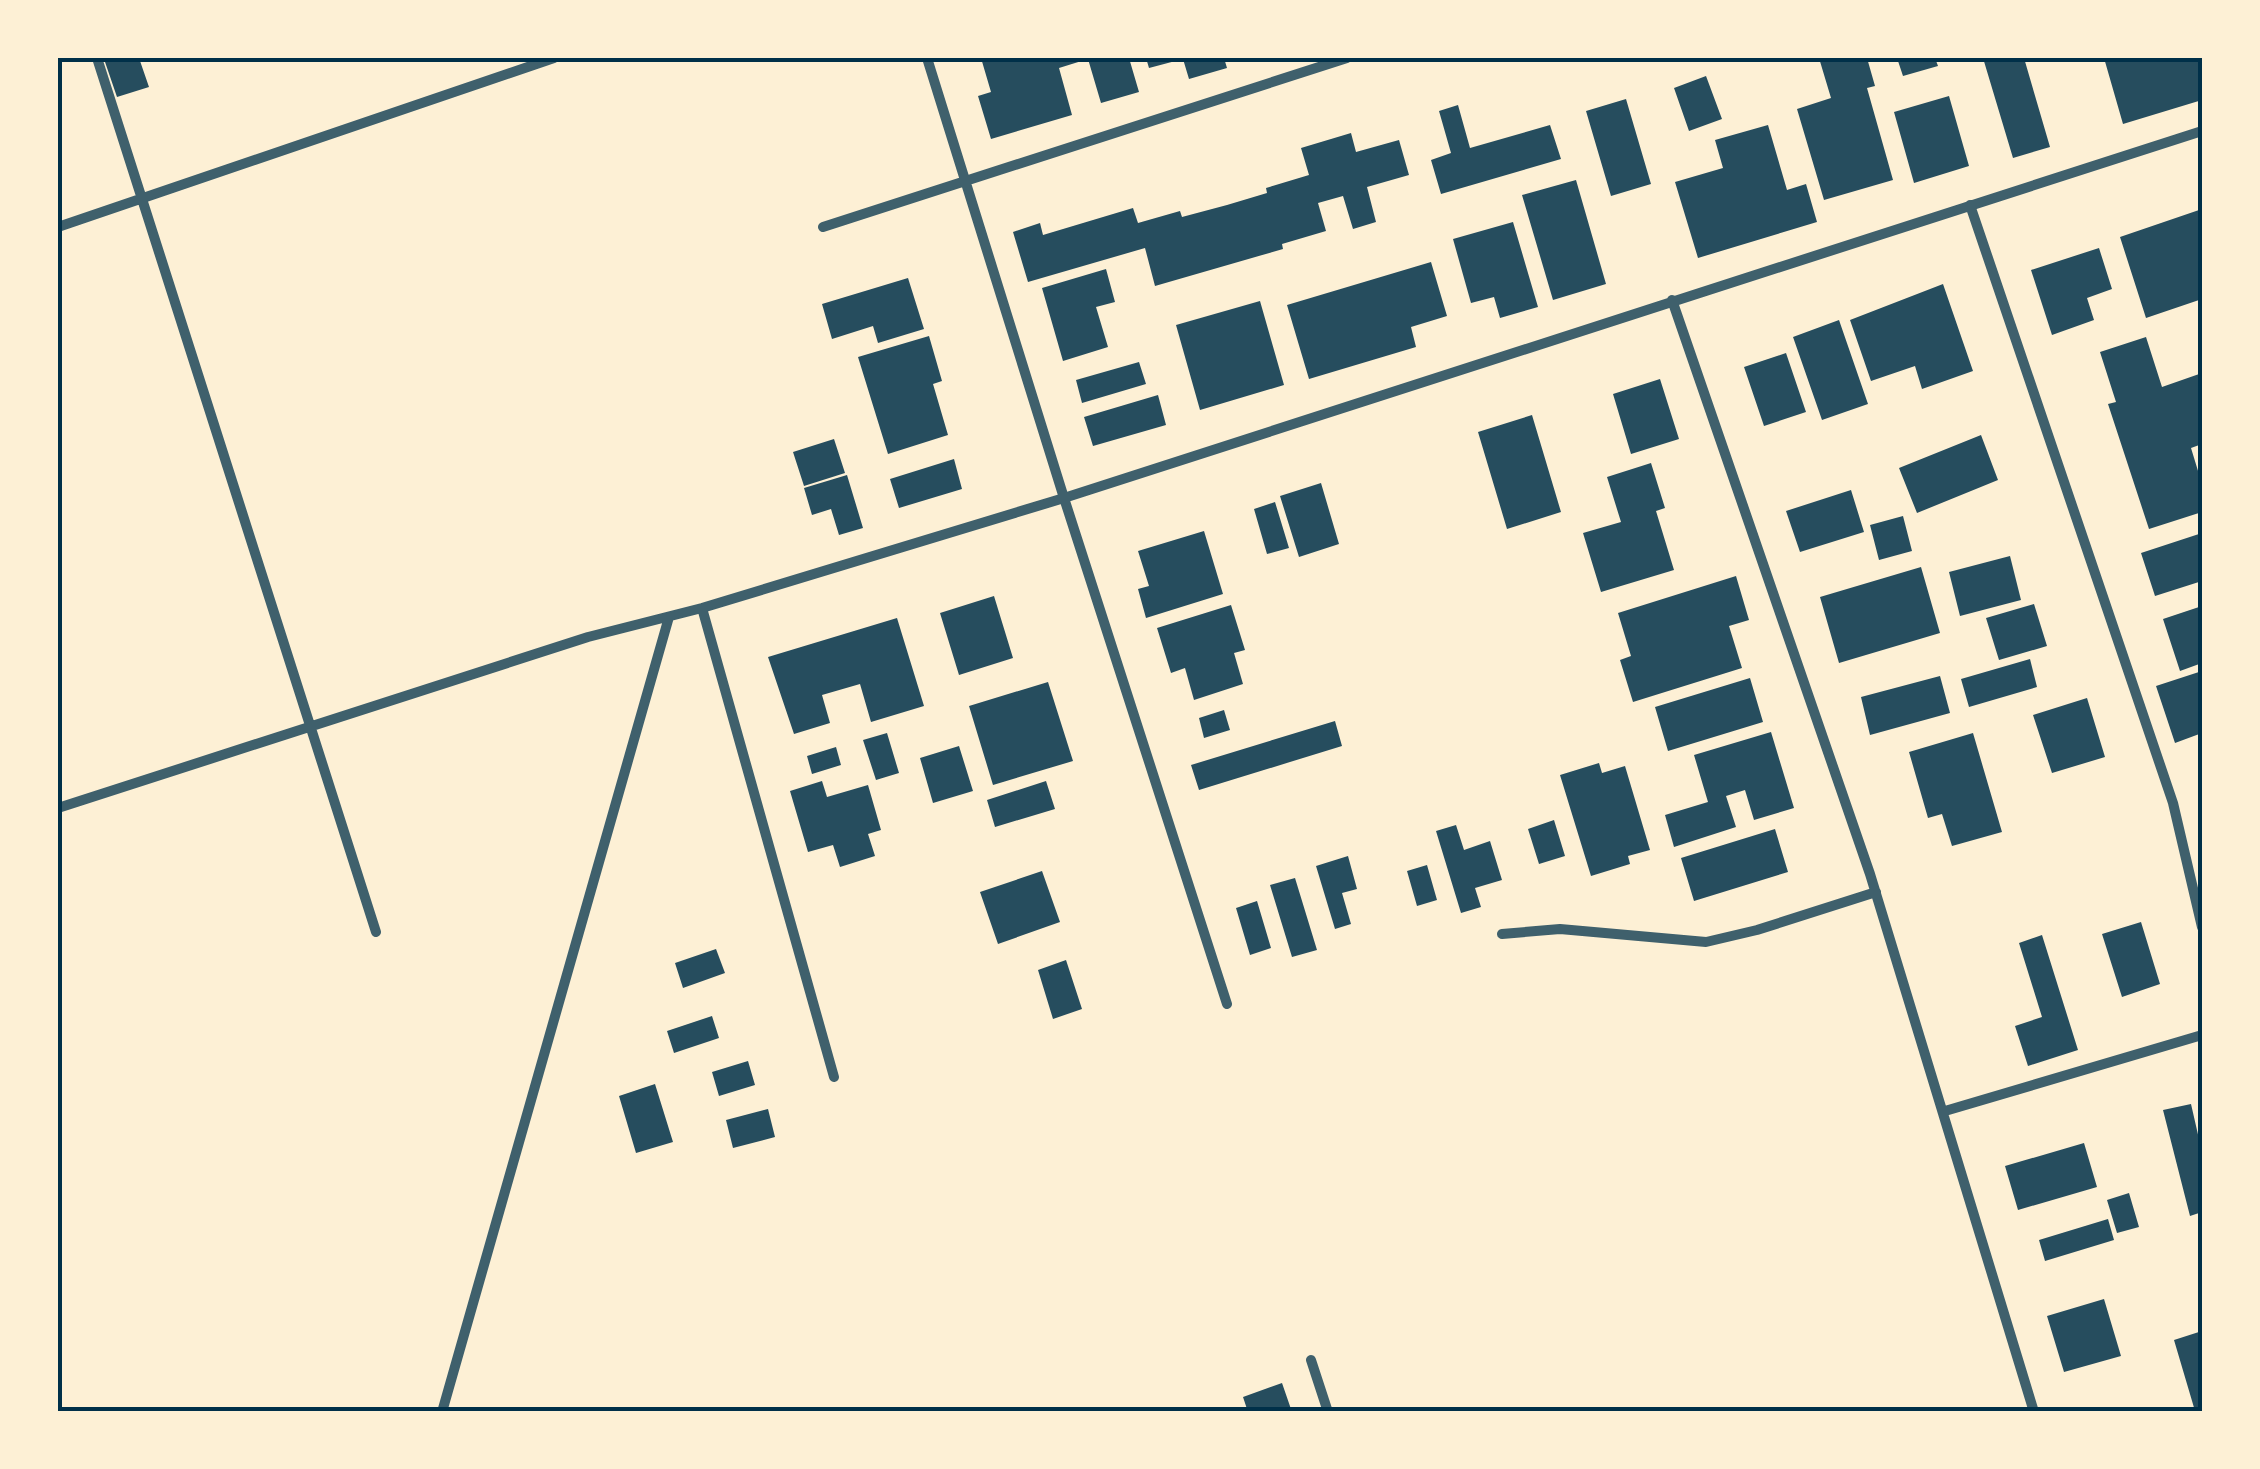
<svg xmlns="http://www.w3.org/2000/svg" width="2260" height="1469" viewBox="0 0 2260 1469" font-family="'IBM Plex Serif',serif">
	<rect width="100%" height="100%" fill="#fdf0d5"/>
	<path fill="#264d5e" d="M109 58H139L149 87 117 97 104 59Z
		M981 58H1129L1139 92 1101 103 1088 59 1059 68 1072 115 991 139 978 96 991 92Z
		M1146 58H1224L1227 68 1189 79 1183 59 1149 68Z
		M1819 58H1867L1875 86 1867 88 1893 180 1824 200 1797 109 1831 98Z
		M1897 58H1935L1938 66 1903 76Z
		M1983 58H2024L2050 147 2013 158Z
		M2104 58H2202V100L2123 124Z
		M1706 76 1722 119 1689 131 1674 88Z
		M1949 96 1969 166 1914 183 1894 112Z
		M1626 99 1651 184 1611 196 1586 111Z
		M1458 105 1470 148 1550 125 1561 159 1441 194 1431 160 1451 153 1439 111Z
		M1768 125 1787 190 1806 184 1817 222 1698 258 1675 182 1723 168 1715 140Z
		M1351 133 1356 152 1399 140 1409 175 1367 187 1376 222 1353 229 1343 196 1318 203 1326 231 1282 244 1283 249 1155 286 1145 248 1028 282 1013 232 1040 223 1043 235 1133 208 1138 223 1180 211 1182 217 1227 205 1267 193 1266 188 1309 175 1301 148Z
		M1576 180 1606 284 1553 300 1522 195Z
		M2202 209V299L2146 318 2120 237Z
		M1513 222 1538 307 1500 318 1494 297 1471 303 1453 239Z
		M2099 248 2112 289 2087 298 2094 320 2052 335 2031 270Z
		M1431 262 1447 316 1411 327 1416 347 1309 379 1287 305Z
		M1106 269 1115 302 1096 307 1108 347 1063 361 1042 288Z
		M908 278 924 329 878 343 873 326 832 339 822 304Z
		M1943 284 1973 371 1922 389 1915 366 1871 381 1850 320Z
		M1260 301 1284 385 1200 410 1176 325Z
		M1839 320 1868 404 1822 420 1793 337Z
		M929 336 942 381 933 384 948 435 888 454 858 357Z
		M2146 337 2162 387 2202 373V444L2191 448 2202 484V512L2149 529 2108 404 2116 402 2100 352Z
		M1786 353 1806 412 1764 426 1744 367Z
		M1139 362 1146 384 1082 403 1076 380Z
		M1660 379 1679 439 1631 454 1613 394Z
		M1158 395 1166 425 1093 446 1084 417Z
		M1532 415 1561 512 1507 529 1478 432Z
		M1981 435 1998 480 1917 513 1899 468Z
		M834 439 845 473 804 486 793 452Z
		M954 459 962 489 899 508 890 479Z
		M1651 463 1665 508 1656 511 1674 570 1601 592 1583 533 1621 522 1607 477Z
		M847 475 863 528 839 535 831 509 812 515 804 488Z
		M1321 483 1339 544 1299 557 1280 496Z
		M1851 490 1864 532 1800 552 1786 511Z
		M1275 502 1289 548 1267 554 1254 509Z
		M1903 516 1912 551 1879 560 1870 525Z
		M1204 531 1223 594 1146 618 1138 589 1149 586 1138 551Z
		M2202 533V581L2155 596 2141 553Z
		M2010 556 2021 600 1960 616 1949 572Z
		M1921 567 1940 633 1839 663 1820 597Z
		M1736 576 1749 620 1729 626 1742 668 1633 702 1620 660 1631 656 1618 613Z
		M994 596 1013 658 959 675 940 613Z
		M2034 604 2047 646 1999 660 1986 618Z
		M1231 605 1245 650 1234 653 1243 684 1194 700 1185 668 1171 673 1157 628Z
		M2202 606V663L2180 671 2163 619Z
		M897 618 924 706 871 722 860 684 822 695 830 723 794 734 768 657Z
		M2030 659 2037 687 1969 707 1961 679Z
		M2202 671V733L2175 743 2156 686Z
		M1940 676 1950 713 1870 735 1861 697Z
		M1750 678 1763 722 1668 751 1655 707Z
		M1048 682 1073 761 993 785 969 706Z
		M2087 698 2105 757 2052 773 2033 715Z
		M1224 710 1230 730 1204 738 1199 718Z
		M1335 721 1342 746 1199 790 1191 765Z
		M1771 732 1794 808 1754 820 1745 790 1726 796 1736 827 1674 847 1665 815 1708 802 1694 755Z
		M887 733 899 773 876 780 863 740Z
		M1973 733 2002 832 1952 846 1942 814 1928 818 1909 752Z
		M959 746 973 791 933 803 920 758Z
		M836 747 841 765 812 774 807 756Z
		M1599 763 1602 773 1625 766 1650 850 1628 856 1630 864 1591 876 1560 775Z
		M822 781 827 797 868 785 881 830 868 834 875 856 840 867 833 845 808 852 790 791Z
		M1046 781 1055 809 995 827 987 800Z
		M1554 820 1565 856 1539 864 1528 829Z
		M1456 825 1464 850 1490 841 1502 880 1475 888 1481 907 1461 913 1436 831Z
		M1775 829 1788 872 1694 901 1681 858Z
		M1348 856 1357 889 1342 893 1351 924 1335 929 1316 866Z
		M1427 865 1437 900 1417 906 1407 871Z
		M1042 871 1060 922 998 944 980 892Z
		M1295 878 1317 950 1292 957 1270 885Z
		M1257 901 1271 948 1250 955 1236 908Z
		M2141 922 2160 984 2122 997 2102 934Z
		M2042 935 2078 1050 2028 1066 2015 1026 2042 1017 2019 943Z
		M716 949 725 973 683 988 675 963Z
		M1066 960 1082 1009 1053 1019 1038 970Z
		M712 1016 719 1038 674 1053 667 1031Z
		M748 1061 755 1085 719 1096 712 1072Z
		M655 1084 673 1142 636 1153 619 1096Z
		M2191 1104 2202 1152V1212L2190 1216 2163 1110Z
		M768 1109 775 1137 733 1148 726 1120Z
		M2084 1143 2097 1187 2018 1210 2005 1166Z
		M2129 1193 2139 1227 2117 1233 2107 1200Z
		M2108 1219 2114 1240 2045 1261 2039 1240Z
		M2104 1299 2121 1356 2064 1372 2047 1316Z
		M2202 1331V1408L2195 1411 2174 1340Z
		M1282 1383 1292 1412H1248L1243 1397Z"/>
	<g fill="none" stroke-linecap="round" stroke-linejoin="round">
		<path stroke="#3f606c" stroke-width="10" d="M97 58 376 932
			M927 58 1064 498 1227 1004
			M1970 205 2173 803 2202 927
			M58 227 554 58
			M823 227 1347 58
			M1672 300 1870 874 2034 1412
			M702 608 834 1077
			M58 808 588 637 702 608 1064 498 2202 131
			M1502 934 1560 929 1706 942 1757 930 1876 892
			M1945 1111 2202 1035
			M1311 1360 1328 1412
			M442 1412 669 617"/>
	</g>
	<rect width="2260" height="1469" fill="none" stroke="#fdf0d5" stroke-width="120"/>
	<rect x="60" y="60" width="2140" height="1349" fill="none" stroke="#003049" stroke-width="4"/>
</svg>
